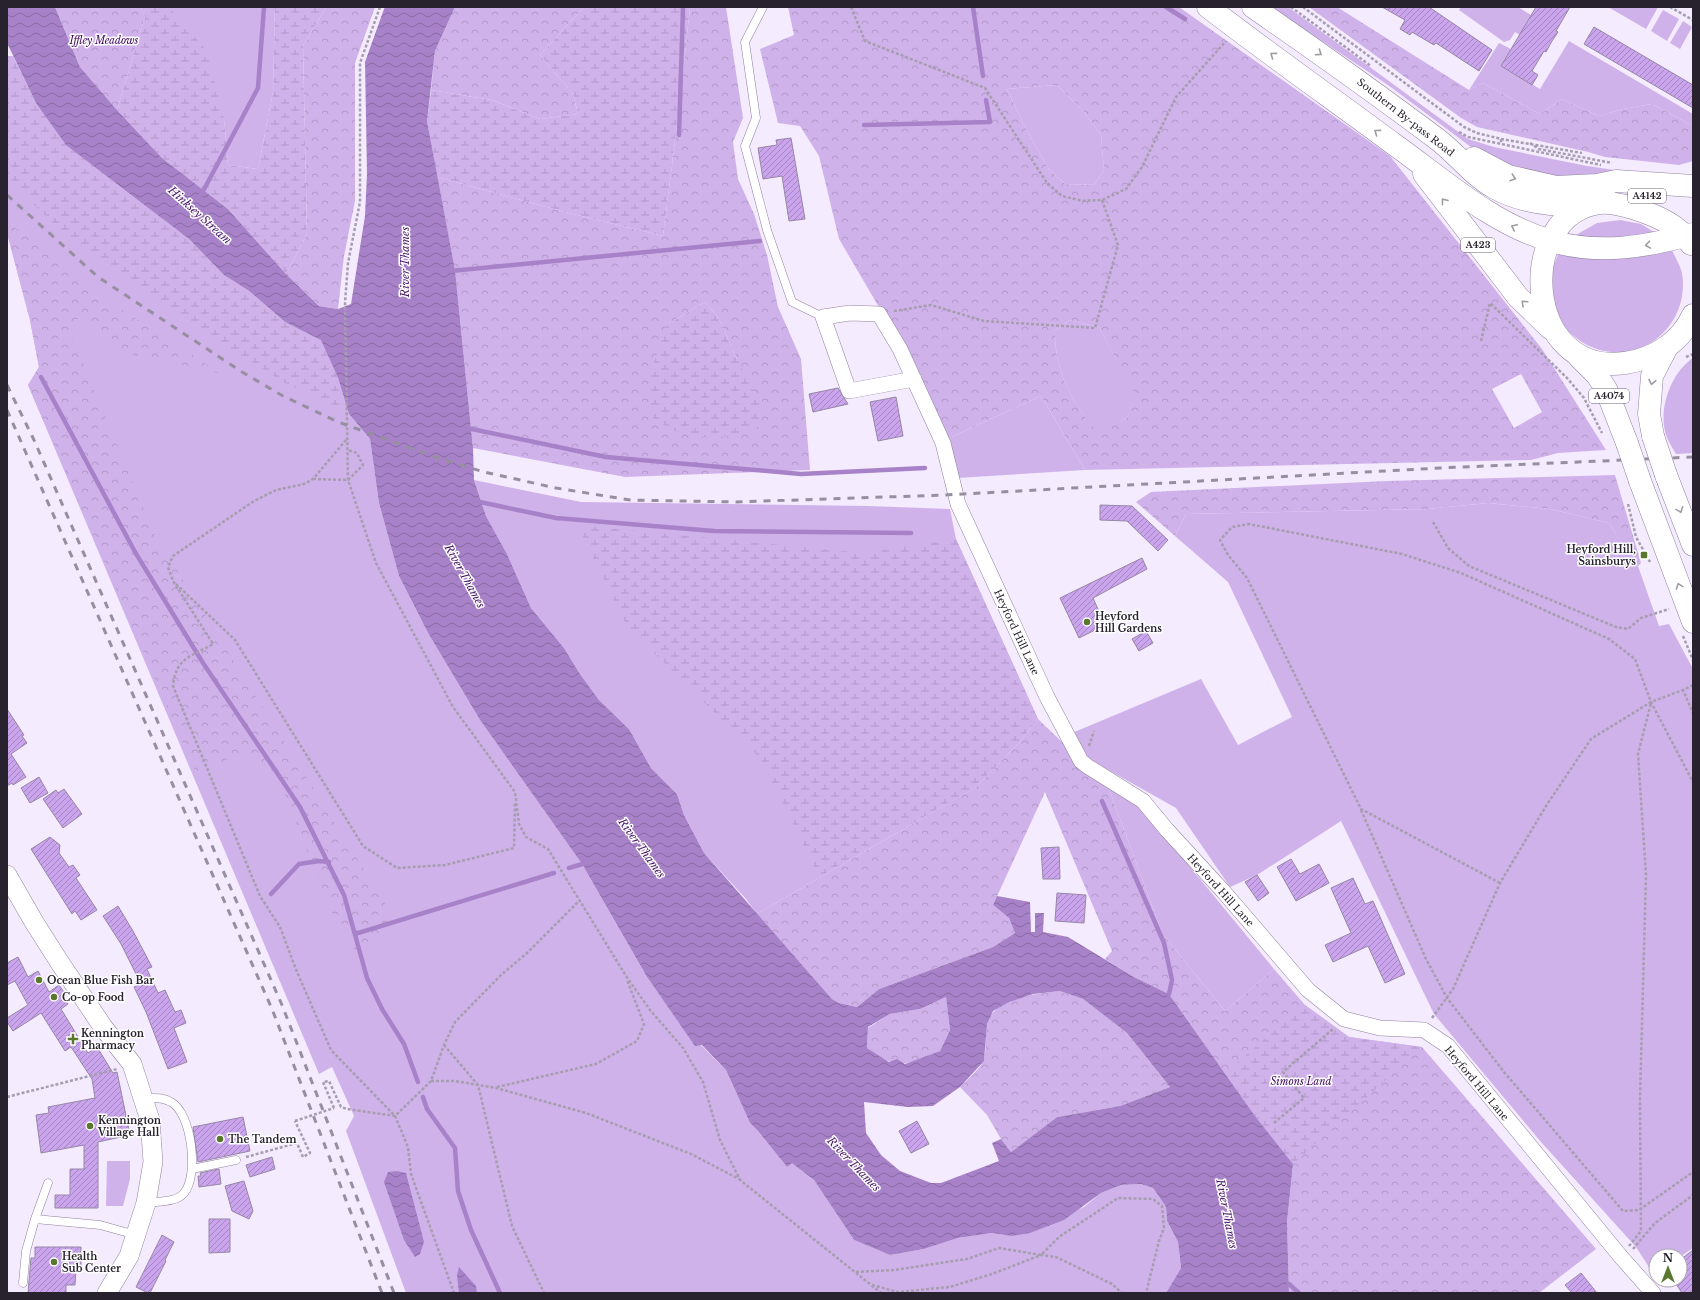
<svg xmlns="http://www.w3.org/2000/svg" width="1700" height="1300" viewBox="0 0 1700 1300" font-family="'Libre Baskerville',serif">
	<defs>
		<pattern id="forest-crowns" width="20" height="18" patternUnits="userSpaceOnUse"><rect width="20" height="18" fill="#d0b2eb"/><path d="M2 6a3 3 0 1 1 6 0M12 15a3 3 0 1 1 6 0" fill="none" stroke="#b399ca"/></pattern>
		<pattern id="wetland-marsh" width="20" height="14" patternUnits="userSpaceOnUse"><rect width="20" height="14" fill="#d0b2eb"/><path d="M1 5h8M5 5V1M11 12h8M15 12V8" fill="none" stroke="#b399ca"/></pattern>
		<pattern id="water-waves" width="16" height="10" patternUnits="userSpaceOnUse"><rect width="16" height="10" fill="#a882c8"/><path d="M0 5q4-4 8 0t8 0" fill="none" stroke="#896aa3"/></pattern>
		<pattern id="building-hatch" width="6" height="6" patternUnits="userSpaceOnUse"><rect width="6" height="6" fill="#caa4ec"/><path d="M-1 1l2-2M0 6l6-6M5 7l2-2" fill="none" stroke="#a485c0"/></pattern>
	</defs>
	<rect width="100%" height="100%" fill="#f5ebff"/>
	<path fill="#d0b2eb" d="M169 7H275L273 92 258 169 228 165 224 119Z
		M1271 7H1288L1468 139 1494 147 1587 166 1635 173 1558 181 1495 162 1471 147 1388 85Z
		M1461 7H1518L1531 15 1520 35 1515 32 1510 40 1504 42 1459 10Z
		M1608 7H1658L1646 29Z
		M1663 10 1679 19 1667 41 1651 31Z
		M1683 21 1692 27 1680 49 1670 43Z
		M1569 41 1693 114V126L1652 104 1623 109 1599 116 1562 99 1540 114 1483 83 1469 90 1499 43 1511 49 1501 66 1540 89Z
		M7 54 36 103 338 378 349 414 370 439 379 503 399 576 428 633 480 720 582 864 647 977 680 1024 726 1070 750 1123 758 1131 787 1167 792 1162 814 1180 854 1240 890 1255 924 1249 958 1238 992 1233 1011 1236 1084 1207 1101 1193 1121 1185 1141 1184 1153 1188 1166 1207 1167 1221 1178 1242 1181 1268 1166 1293H406L346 1131 354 1116 332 1067 319 1074 28 385 39 367 30 320 7 233Z
		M1057 85 1084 112 1101 135 1104 170 1094 185 1065 184 1048 168 1027 131 1007 89Z
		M1620 220 1641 224 1659 235 1617 239 1574 236 1597 223Z
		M1560 250 1615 258H1635L1672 250C1675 257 1680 265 1682 273 1685 290 1681 308 1672 322 1637 374 1561 355 1550 294 1548 279 1554 264 1560 250Z
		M1069 320 1099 327 1137 397 1127 418 1099 433C1072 406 1054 368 1055 331Z
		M1693 358V453L1676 454C1672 447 1666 438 1665 431 1659 406 1672 372 1693 358Z
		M1041 396 1085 470 957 478 947 439Z
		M474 480 581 502 868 506 950 509 956 539 1038 719 976 787 757 914 746 899 704 853 684 815 677 794 651 768 629 729 599 700 580 674 564 648 531 608 507 554 486 516Z
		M1488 503 1550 509 1609 523 1638 566 1659 626 1669 624 1693 669V1248L1680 1257 1656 1256V1274L1654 1275 1636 1247 1541 1142 1434 1014 1341 821 1257 875 1230 887 1176 808 1087 758 1072 733 1201 679 1238 745 1292 717 1228 582 1175 536 1186 514 1427 509Z
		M1108 786 1139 805 1274 969 1225 1011 1162 933Z
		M107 1161H130V1179L123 1206H106Z"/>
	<path fill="url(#forest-crowns)" fill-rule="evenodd" d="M55 7H140L145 17 117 110 80 67Z
		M326 7H375L355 63V201L344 256 338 309 319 306 286 274 307 234 303 46Z
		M455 7H584L540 55 573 94 578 114 540 119 492 100 431 90 435 51Z
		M690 7H726L743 118 733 142 738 179 754 214 767 255 778 307 801 359 810 470 625 477 473 448 455 270 437 177 565 212 663 236 680 101ZM705 302 718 317 737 359 668 324Z
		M788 7H1179L1390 156 1542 349 1606 450 1558 453 1531 460 1085 470 1041 396 947 439 907 355 839 239 819 156 800 126 778 123 760 49 794 35ZM1057 85 1084 112 1101 135 1104 170 1094 185 1065 184 1048 168 1027 131 1007 89ZM1069 320 1099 327 1136 397 1127 418 1099 432C1072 406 1054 368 1055 331ZM1521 374 1542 412 1514 428 1492 389Z
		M1309 7H1337L1469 90 1483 83 1540 114 1562 99 1599 116 1623 109 1652 104 1693 126V161L1679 165 1605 157 1588 152 1477 127 1461 118Z
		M7 221 96 293 222 374 121 352 79 317 69 330 154 533 396 921 377 939 355 951 331 911 285 795 244 750 197 776 28 385 39 367 30 320 7 233Z
		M1615 475 1641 563 1638 566 1609 523 1550 509 1488 503 1427 509 1186 514 1175 536 1136 502 1151 492 1387 481Z
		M1038 719 1108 786 1162 933 1225 1011 1274 969 1305 1005 1349 1037 1422 1047 1596 1249 1539 1293H1289L1287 1222 1293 1164 1255 1116 1169 994 1134 977 1105 959 1112 951 1045 792 993 905 1009 918 1015 933 993 947 879 989 857 1007 839 1003 832 999 757 914 976 787 1019 743Z
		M1060 991 1083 999 1127 1033 1170 1087 1120 1106 1057 1117 1011 1152 1001 1139 987 1115 960 1087C968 1079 978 1071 983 1062 987 1054 985 1034 987 1025 991 998 1038 993 1060 991Z
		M946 997 950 1030 940 1051C906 1064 899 1072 867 1048L868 1028 890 1014 920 1009Z"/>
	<path fill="url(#wetland-marsh)" d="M140 7H169L207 51 224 119 228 165 258 169 273 92 275 7H326L303 46 307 234 286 274 228 209 162 158 117 110 145 17Z
		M584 7H690L680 101 663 236 565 212 437 177 427 121 431 90 492 100 540 119 578 114 573 94 540 55Z
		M7 56H13L36 103 66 145 189 239 224 275 249 291 285 322 321 339 338 378 340 409 283 382 160 303 62 231 7 180Z
		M705 302 718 317 737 359 760 402V426L740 435 709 438 675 431 653 419 649 390 654 362 668 324Z
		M577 525 864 553 956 539 1038 719 1019 743 976 787 819 877 760 758 626 625Z
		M1305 1005 1349 1037 1422 1047 1293 1164 1255 1116 1226 1072Z"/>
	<path fill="url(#water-waves)" fill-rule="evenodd" d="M7 7H55L80 67 117 110 162 158 228 209 286 274 319 306 338 309 351 304 365 216 367 174 365 62 384 9 385 7H455L435 51 427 121 455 270 473 448 474 480 486 516 507 554 531 608 564 648 580 674 599 700 629 729 651 768 677 794 684 815 704 853 832 999 839 1003 857 1007 879 989 993 947 1015 933 1009 918 993 905 997 896 1030 902 1031 932H1035V913H1044L1043 932 1068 937 1134 977 1169 994 1255 1116 1293 1164 1287 1222 1289 1293H1166L1181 1268 1178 1242 1167 1221 1166 1207 1153 1188 1141 1184 1121 1185 1101 1193 1064 1220 1030 1233 1011 1236 992 1233 958 1238 924 1249 890 1255 854 1240 814 1180 792 1163 787 1167 758 1131 750 1123 726 1070 702 1045 695 1046 647 977 582 864 480 720 428 633 399 576 379 503 370 439 349 414 338 378 321 340 285 322 249 291 224 275 189 239 66 145 36 103 7 43ZM1060 991 1083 999 1127 1033 1170 1087 1120 1106 1057 1117 1011 1152 1001 1139 992 1143 999 1161 941 1183H931L900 1171 881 1155 866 1133 864 1102 908 1107 933 1106 960 1087 984 1061 987 1024 993 1011 1009 1002 1033 994ZM946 997 950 1030 940 1051 905 1064 897 1059 889 1062 867 1048 868 1027 890 1014 920 1009Z
		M397 1171 406 1173 424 1242 420 1254 415 1257 404 1240 384 1182 388 1172Z
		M459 1267 476 1286 477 1293H459L457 1275Z"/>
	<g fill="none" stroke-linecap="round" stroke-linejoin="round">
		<path stroke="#a882c8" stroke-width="4.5" d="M973 7 983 76
			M1166 7 1185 19
			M864 125 990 122 986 100
			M679 135 683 7
			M201 195 258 88 264 7
			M451 271 760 241
			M41 377 135 552 203 663 300 807 344 895 367 978 382 1009 404 1044 418 1082
			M467 428 606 457 801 474 925 468
			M475 501 556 518 714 531 911 533
			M1102 801 1164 943 1172 980 1169 994
			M569 868 586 863
			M271 894 299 864 319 861 329 862
			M355 934 554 873
			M423 1097 427 1109 455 1148 458 1191 471 1230 500 1293
			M1289 1284 1299 1293"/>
	</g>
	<path fill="url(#building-hatch)" stroke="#9687a5" d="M1382 7H1429L1492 50 1479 71 1436 43 1434 45 1412 32 1410 35 1400 29 1405 20Z
		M1536 7H1570L1556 31 1558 32 1552 41 1546 52 1544 51 1532 71 1538 75 1532 85 1501 66Z
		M1594 27 1693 85V108L1584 44Z
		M791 138 805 219 789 221 782 176 763 179 758 148 777 145 776 140Z
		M838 388 848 404 813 412 809 394Z
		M896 397 903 436 878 441 870 402Z
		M1100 505 1132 506 1168 540 1158 551 1127 521 1100 520Z
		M1142 558 1147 569 1093 598 1105 625 1079 638 1060 598Z
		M1146 631 1153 643 1139 651 1132 639Z
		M7 709 24 735 22 736 27 743 11 754 26 777 13 785 12 783 7 786Z
		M39 777 48 793 30 803 21 788Z
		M64 789 82 814 63 828 43 799 56 790 58 793Z
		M50 837 60 845 59 853 69 867 73 865 80 875 76 878 97 910 81 920 75 911 72 914 31 849Z
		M1059 847 1060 879H1043L1041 848Z
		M1291 859 1300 874 1319 864 1329 883 1296 901 1277 867Z
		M1257 875 1269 893 1258 901 1245 882Z
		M1353 878 1365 904 1373 901 1405 974 1385 983 1368 946 1333 962 1325 945 1351 933 1331 888Z
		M1057 893 1086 895 1084 923 1055 921Z
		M118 906 133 931 152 967 147 969 158 993 165 990 175 1012 181 1010 186 1023 174 1028 187 1062 168 1069 146 1012 134 987 141 984 121 944 103 916Z
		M18 957 28 977 38 971 49 992 59 985 66 995 63 997 68 1004 61 1009 88 1053 97 1047 113 1073 117 1072 130 1135 98 1142V1208H55V1195H70V1169H84V1145L41 1153 36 1115 49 1113 48 1107 95 1098 92 1079 71 1047 65 1051 41 1013 13 1031 7 1022V1018L28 1005 15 981 7 985V963Z
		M243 1117 250 1151 198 1162 193 1127Z
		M917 1121 929 1144 911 1153 899 1131Z
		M272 1157 275 1169 250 1177 246 1165Z
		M219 1169 221 1184 199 1187 198 1176H201L200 1173Z
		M244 1181 253 1211 249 1219 232 1211 225 1186Z
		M209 1219H230V1252L209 1253Z
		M162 1235 174 1242 165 1260 166 1261 150 1293H148L136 1287Z
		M35 1247H81V1269H76L75 1285H66V1293H28L31 1258H35Z
		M1693 1250V1293H1682L1676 1284 1680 1281V1260Z
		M1581 1273 1597 1293H1572L1565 1285Z"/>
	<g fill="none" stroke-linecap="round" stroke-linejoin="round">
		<defs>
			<path id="service" d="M763 7 745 42 756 118 745 146 767 230 792 302 823 317
				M144 1098C153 1098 163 1097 171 1102 192 1113 199 1176 184 1193 176 1203 158 1201 146 1203
				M192 1169 236 1160
				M35 1219 48 1183
				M23 1283 26 1251 35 1219 100 1225 136 1235"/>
			<path id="minor" d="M914 379 849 391 823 317 850 313 879 314 900 349 943 443 958 504 1047 697 1081 761 1087 766 1143 801 1167 830 1223 891 1308 990 1344 1019 1380 1028 1424 1030 1448 1046 1621 1257 1653 1293"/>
			<path id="tertiary" d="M7 875 34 922 60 963 103 1027 132 1064 150 1120 153 1162 146 1203 129 1256 107 1293"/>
			<path id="primary" d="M1579 357 1597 375 1606 389 1627 443
				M1653 436 1649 414 1652 376 1667 347
				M1666 475 1693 545
				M1640 481 1693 622"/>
			<path id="trunk" d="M1208 7C1269 54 1333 99 1395 145 1444 180 1492 224 1551 241 1601 255 1644 247 1693 234
				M1253 7C1315 50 1377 94 1437 139 1457 154 1473 176 1495 188 1523 204 1558 206 1589 205
				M1474 158 1508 176 1556 187 1597 185 1616 181 1693 186
				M1424 174 1518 297 1550 328
				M1691 244C1679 225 1657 216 1636 209 1626 206 1611 202 1600 203 1514 214 1523 377 1625 363 1654 359 1681 342 1693 315"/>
		</defs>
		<use href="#service" stroke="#91819f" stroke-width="9"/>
		<use href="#minor" stroke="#91819f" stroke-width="16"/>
		<use href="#tertiary" stroke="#91819f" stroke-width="20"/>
		<use href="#primary" stroke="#91819f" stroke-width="23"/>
		<use href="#trunk" stroke="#91819f" stroke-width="23"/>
		<path stroke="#a69dae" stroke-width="2.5" stroke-dasharray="3 2" stroke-linecap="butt" d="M380 7 360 63V202L348 263 345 303 348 480 376 563 453 707 515 792 519 824 526 837 548 849 626 976 650 1010 683 1048 703 1082 720 1140 740 1180 881 1293
			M851 7 865 41 985 88 1047 183 1062 196 1083 201 1102 200 1126 189 1142 167 1176 97 1226 41
			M1291 7 1371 66
			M1303 7 1464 127 1477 133 1501 139V144
			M1670 7 1693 20
			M1459 132 1468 137 1601 165
			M1501 139 1582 153
			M1530 143 1539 149 1612 163
			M894 311 931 305 984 321 1095 328 1118 245 1102 200
			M1481 341 1490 303 1567 378 1584 398 1602 433
			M1686 357 1693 354
			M346 440 313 479 304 484 276 490 254 501 173 556 168 567 173 581 213 644C191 657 176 657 173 686L260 896 280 927 297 972 331 1050 395 1116 408 1147 411 1174 454 1293
			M313 479 348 480 363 465 357 453 348 450
			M1628 504 1636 537 1650 562
			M1433 522 1448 548 1469 566 1616 627 1628 629 1641 618 1669 609
			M176 584 235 640 363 846 397 868 445 865 514 848 515 802
			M1683 636 1693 660
			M1693 685 1683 690 1693 713
			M1089 746 1094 731
			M1361 810 1426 959 1447 998 1504 1072 1623 1211 1639 1210 1693 1172
			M1500 883 1361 809 1247 578 1228 555 1220 540 1232 527 1249 524 1402 554 1461 573 1609 639 1635 659 1651 702 1693 782
			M1432 1018 1453 989 1500 883 1546 806 1591 739 1651 702 1683 690
			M444 1045 478 1085 512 1226 544 1293
			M431 1081H455L496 1088 586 1113 691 1154 739 1179
			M497 1087 596 1064 637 1041 644 1024 627 980
			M7 1097 117 1069
			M334 1108 323 1082 329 1081 341 1107 347 1109 395 1116 431 1081 444 1045 455 1022 501 975 527 953 580 900
			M1274 1123 1304 1098 1283 1072 1333 1029
			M246 1157 297 1143 303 1157 310 1153 295 1121
			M1629 1246 1641 1231 1640 1099 1646 875 1638 754 1651 703
			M1633 1249 1655 1223 1693 1195
			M856 1272 894 1270 967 1259 999 1248 1041 1255 1059 1237 1118 1198 1153 1199 1162 1206 1164 1228 1159 1241 1146 1293
			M872 1285 898 1292 950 1287 992 1274 1041 1255 1056 1257 1112 1284 1122 1293"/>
		<use href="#service" stroke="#fff" stroke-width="8"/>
		<use href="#minor" stroke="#fff" stroke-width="15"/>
		<use href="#tertiary" stroke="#fff" stroke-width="19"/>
		<use href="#primary" stroke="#fff" stroke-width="22"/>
		<use href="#trunk" stroke="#fff" stroke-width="22"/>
		<path stroke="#978fa0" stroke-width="3" stroke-dasharray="7 7" stroke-linecap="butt" d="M7 195 98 277 242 372 283 396 338 422 441 459 484 472 556 488 630 500 736 502 945 495 1440 468 1693 457
			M7 385 34 440 282 1005 394 1293
			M7 410 272 1009 382 1293"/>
		<defs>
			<path id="primary-bridge" d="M1653 436 1666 475
				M1627 443 1640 481"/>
		</defs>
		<use href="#primary-bridge" stroke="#91819f" stroke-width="23" stroke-linecap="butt"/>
		<path stroke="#a69dae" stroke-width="2.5" stroke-dasharray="3 2" stroke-linecap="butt" d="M295 1121 334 1108"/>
		<use href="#primary-bridge" stroke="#fff" stroke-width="22"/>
	</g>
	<defs><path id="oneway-chevron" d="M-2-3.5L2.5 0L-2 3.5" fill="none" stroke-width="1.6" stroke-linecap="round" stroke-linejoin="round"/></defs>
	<g stroke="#9e9ca1">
		<use href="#oneway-chevron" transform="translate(1319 53) rotate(34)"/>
		<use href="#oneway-chevron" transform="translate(1273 55) rotate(-144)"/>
		<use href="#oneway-chevron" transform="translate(1377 132) rotate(-144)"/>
		<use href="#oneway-chevron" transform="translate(1513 178) rotate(18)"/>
		<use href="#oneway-chevron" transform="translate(1444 201) rotate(-127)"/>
		<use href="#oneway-chevron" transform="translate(1514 227) rotate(-155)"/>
		<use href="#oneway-chevron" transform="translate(1648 245) rotate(170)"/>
		<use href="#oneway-chevron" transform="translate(1524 303) rotate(-137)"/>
		<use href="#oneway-chevron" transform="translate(1652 382) rotate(101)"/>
		<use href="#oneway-chevron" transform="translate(1680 510) rotate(69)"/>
		<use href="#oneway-chevron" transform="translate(1679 586) rotate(-110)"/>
	</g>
	<g fill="#59782d" stroke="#fff" stroke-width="1.5">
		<rect x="1640" y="551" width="8" height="8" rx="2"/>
		<circle cx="1087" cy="622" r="4"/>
		<circle cx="39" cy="980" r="4"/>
		<circle cx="54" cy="997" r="4"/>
		<path d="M71 1033h4v4h4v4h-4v4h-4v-4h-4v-4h4z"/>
		<circle cx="90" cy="1126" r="4"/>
		<circle cx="220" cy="1139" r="4"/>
		<circle cx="54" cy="1262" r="4"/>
	</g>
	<g text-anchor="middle" stroke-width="3" stroke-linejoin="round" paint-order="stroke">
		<g fill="#fff" stroke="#68646d" stroke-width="1">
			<rect x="1628" y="189" width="38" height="14" rx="3"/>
			<rect x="1461" y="238" width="34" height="14" rx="3"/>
			<rect x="1589" y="389" width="40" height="14" rx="3"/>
		</g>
		<g font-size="9" font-weight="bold" fill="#28222e">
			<text x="1647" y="199">A4142</text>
			<text x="1478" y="248">A423</text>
			<text x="1609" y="399">A4074</text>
		</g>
		<g font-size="10" font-style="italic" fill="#3e055d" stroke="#fff">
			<text x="104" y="44">Iffley Meadows</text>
			<text x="1301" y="1085">Simons Land</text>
		</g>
		<g font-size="10" fill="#28222e" stroke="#fff">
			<text transform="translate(1406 117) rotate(38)" y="4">Southern By-pass Road</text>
			<text transform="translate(1017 632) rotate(65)" y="4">Heyford Hill Lane</text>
			<text transform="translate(1221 890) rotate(48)" y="4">Heyford Hill Lane</text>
			<text transform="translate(1477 1083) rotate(50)" y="4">Heyford Hill Lane</text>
		</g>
		<g font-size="10" font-weight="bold" fill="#28222e" stroke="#fff" text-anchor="start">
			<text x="1636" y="553" text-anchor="end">Heyford Hill,<tspan x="1636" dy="12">Sainsburys</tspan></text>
			<text x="1095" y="620">Heyford<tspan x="1095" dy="12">Hill Gardens</tspan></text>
			<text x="47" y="984">Ocean Blue Fish Bar</text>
			<text x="62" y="1001">Co-op Food</text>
			<text x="81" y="1037">Kennington<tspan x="81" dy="12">Pharmacy</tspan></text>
			<text x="98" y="1124">Kennington<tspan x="98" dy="12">Village Hall</tspan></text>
			<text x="228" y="1143">The Tandem</text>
			<text x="62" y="1260">Health<tspan x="62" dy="12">Sub Center</tspan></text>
		</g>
		<g font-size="11" font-style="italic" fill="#481569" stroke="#fff">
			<text transform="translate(200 215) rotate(42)" y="4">Hinksey Stream</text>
			<text transform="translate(405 262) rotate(-90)" y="4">River Thames</text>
			<text transform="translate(465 576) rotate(61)" y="4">River Thames</text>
			<text transform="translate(642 848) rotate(54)" y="4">River Thames</text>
			<text transform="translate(854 1164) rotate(46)" y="4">River Thames</text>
			<text transform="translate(1227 1214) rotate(79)" y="4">River Thames</text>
		</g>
	</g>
	<rect width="1700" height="1300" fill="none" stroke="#28222e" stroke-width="16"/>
	<g transform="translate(1668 1268)"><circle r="19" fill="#ffffff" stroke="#a9a7ab"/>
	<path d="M0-3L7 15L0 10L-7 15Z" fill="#59782d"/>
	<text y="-6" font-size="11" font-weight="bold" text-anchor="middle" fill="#28222e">N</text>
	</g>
</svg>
